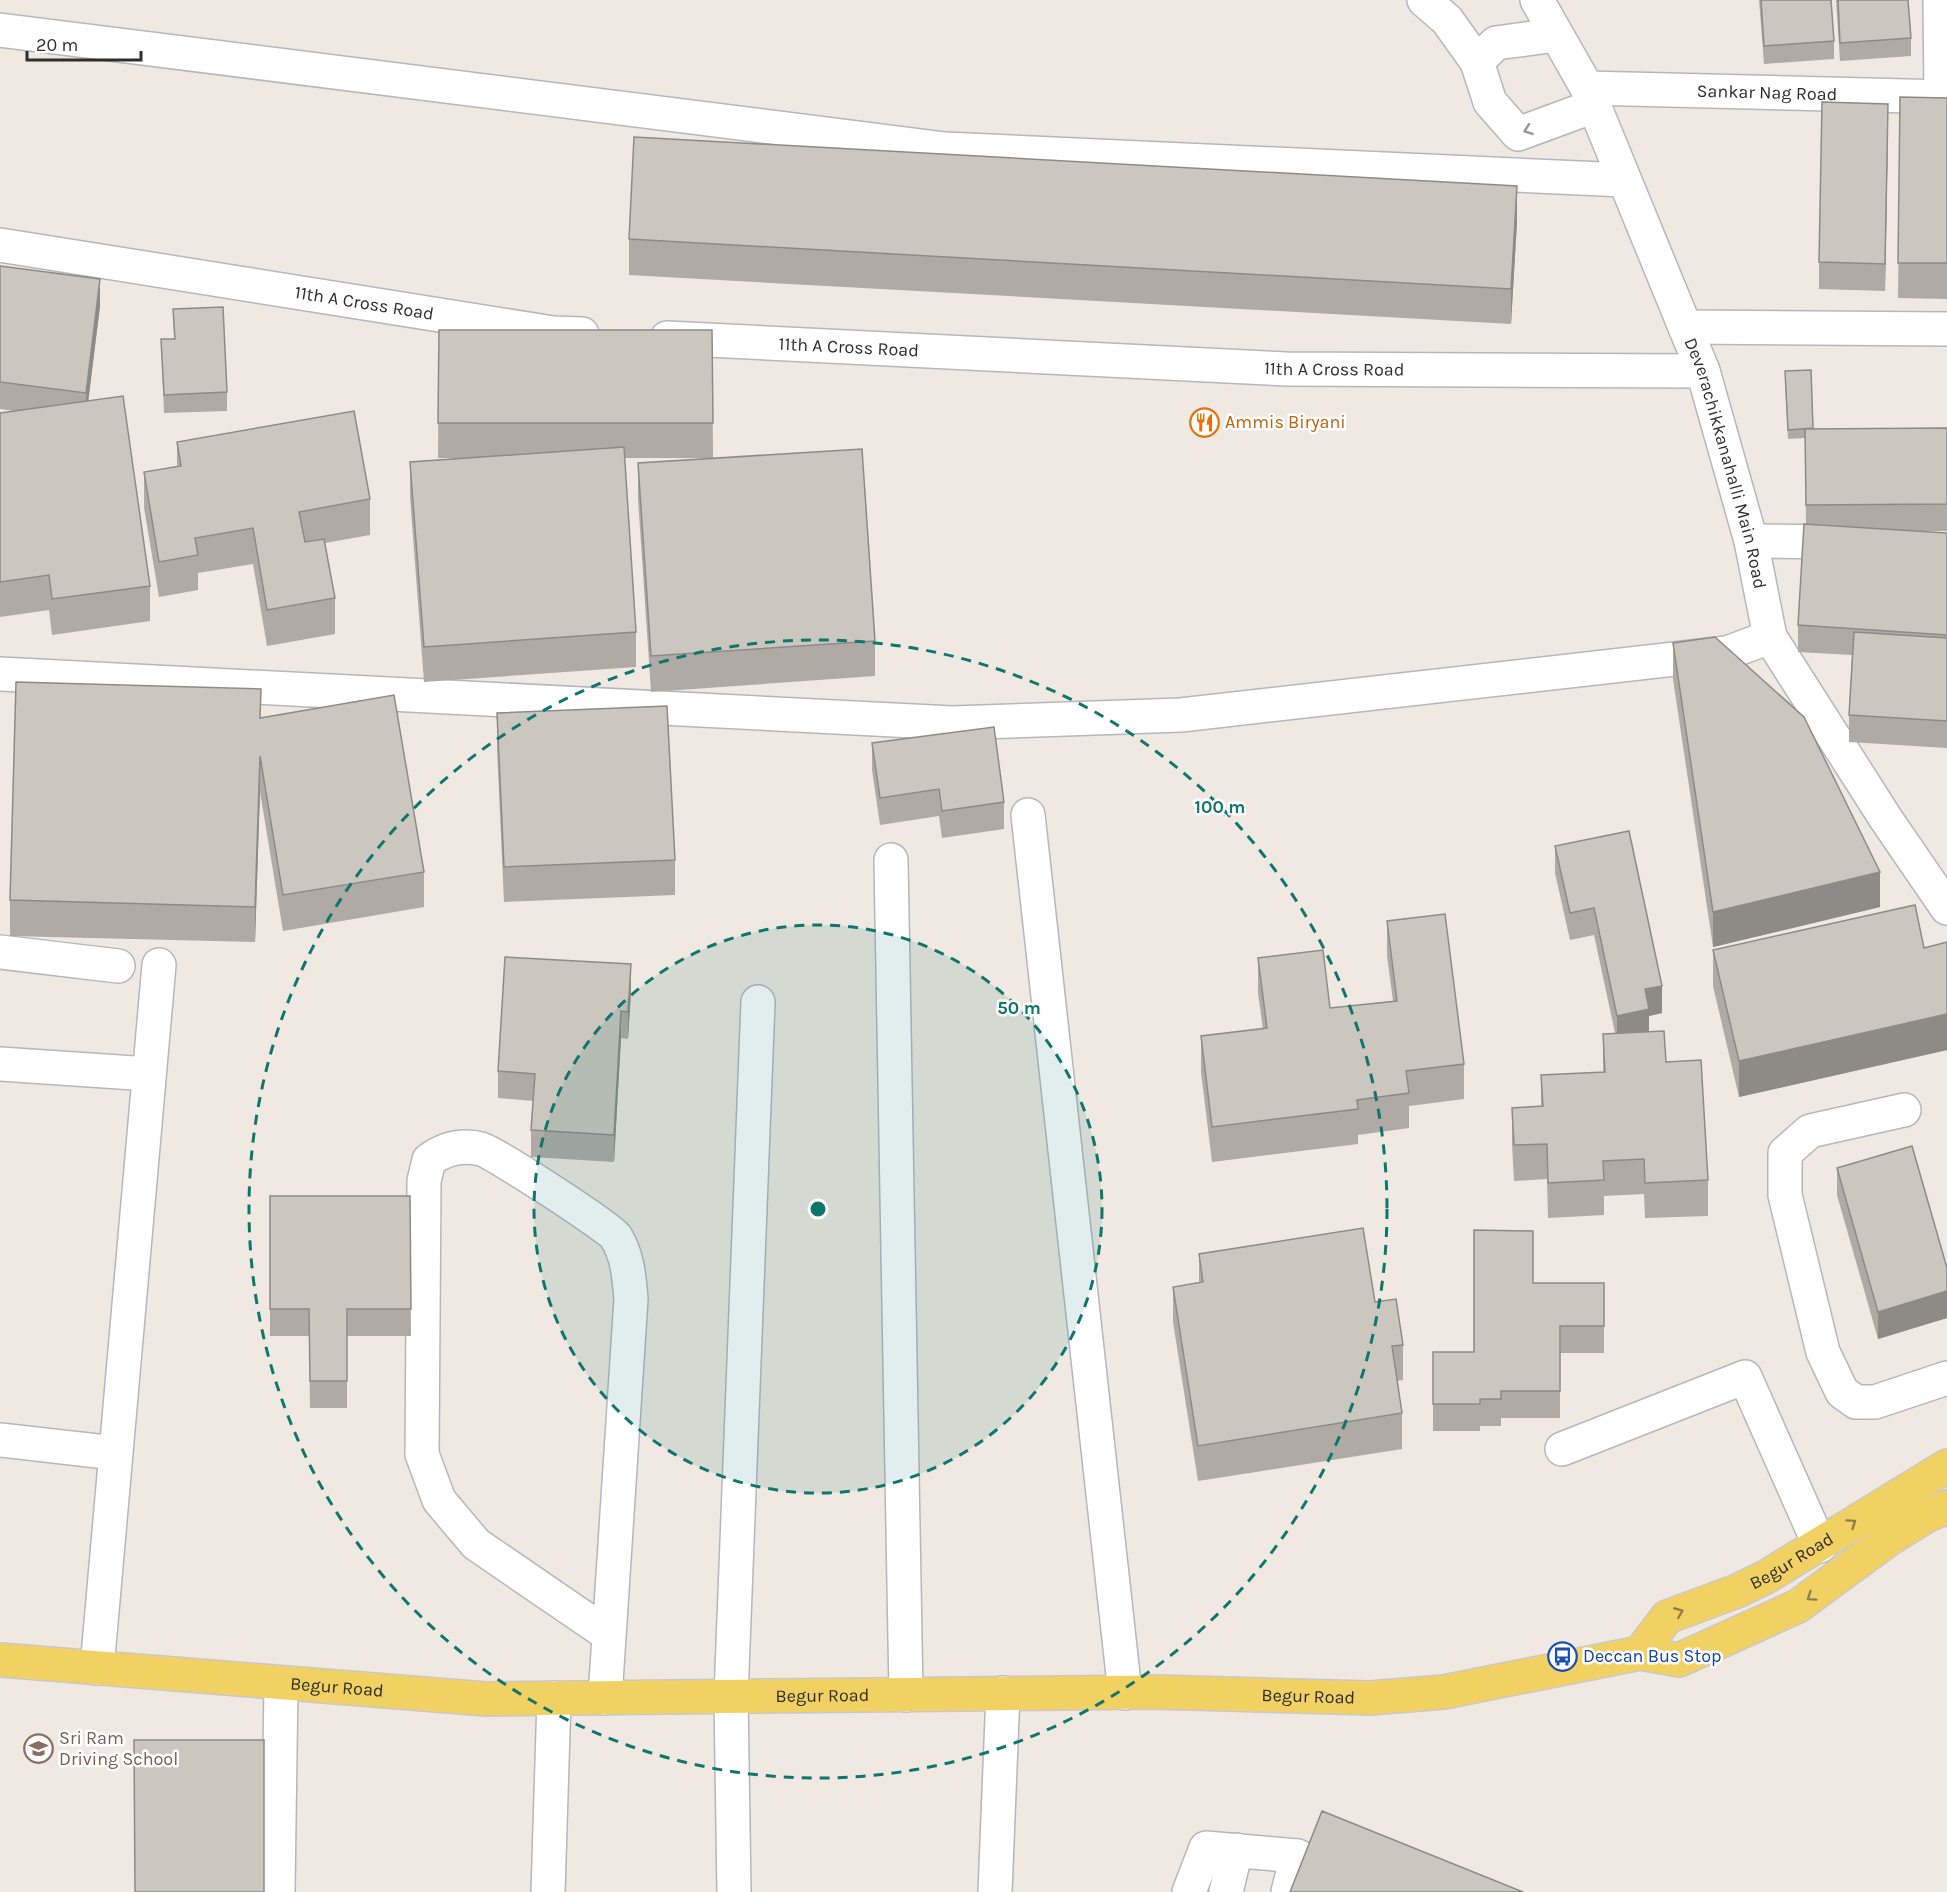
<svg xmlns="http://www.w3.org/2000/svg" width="1947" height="1892" viewBox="0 0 1947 1892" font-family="Karla,sans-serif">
	<rect width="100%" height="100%" fill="#efe9e1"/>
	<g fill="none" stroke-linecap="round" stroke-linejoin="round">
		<defs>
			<g id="minor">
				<path d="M1424 0 1447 20 1477 62"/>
				<path id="s1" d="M1537 0 1587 88 1703 371 1751 541 1770 637 1886 819 1947 908"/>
				<path d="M1940 0 1941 97"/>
				<path d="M0 30 945 149 1624 180"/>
				<path d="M1556 35 1496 43 1477 62 1490 102 1518 134 1594 106"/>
				<path id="s2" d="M1587 88 1947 97"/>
				<path id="s3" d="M0 245 553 333 582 334"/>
				<path d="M1685 327 1947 329"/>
				<path id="s4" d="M667 338 1287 369 1703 371"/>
				<path d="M1751 541 1848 542"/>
				<path d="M0 674 952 723 1181 715 1727 653 1770 637"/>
				<path d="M1028 815 1125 1693"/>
				<path d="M891 860 906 1695"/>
				<path d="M0 952 118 966"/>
				<path d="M0 1064 149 1074"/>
				<path d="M1904 1110 1810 1131 1785 1153V1195L1823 1352 1842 1392 1856 1402H1875L1947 1378"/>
				<path d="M0 1440 115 1453"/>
				<path d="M1562 1449 1745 1377 1820 1546"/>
				<path d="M97 1668 159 965"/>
				<path d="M605 1698 631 1299C629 1277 628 1257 616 1237 609 1227 495 1153 481 1149 461 1144 444 1149 429 1160L424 1181 422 1454 439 1500 476 1544 609 1635"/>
				<path d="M278 1892 281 1684"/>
				<path d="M548 1892 554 1698"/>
				<path d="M734 1892 731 1696 758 1002"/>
				<path d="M995 1892 1003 1693"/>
				<path d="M1189 1892 1206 1848 1297 1856"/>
				<path d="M1226 1892 1236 1850"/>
				<path d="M1288 1892 1297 1856 1376 1892"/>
			</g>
			<g id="major">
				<path id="s5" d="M1640 1653 1667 1617 1737 1591 1766 1577 1947 1466"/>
				<path id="s6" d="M0 1660 486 1699 1155 1692 1370 1698 1444 1692 1640 1653 1679 1660 1798 1606 1889 1539 1928 1515 1947 1507"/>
			</g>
		</defs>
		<use href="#minor" stroke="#b4b7c1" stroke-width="36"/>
		<use href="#major" stroke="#c9c9c9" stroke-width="36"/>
		<use href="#minor" stroke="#fff" stroke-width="33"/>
		<use href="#major" stroke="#f2d163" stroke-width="33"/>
	</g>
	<path fill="#afaba4" d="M1759 0H1831L1834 41V59L1764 64Z
		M1836 0H1908L1911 38V56L1840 61Z
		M1900 97 1947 98V299L1898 298Z
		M1888 131 1885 291 1819 289V262Z
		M1517 222 1511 324 629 275V239Z
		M0 266 100 306 88 400 150 586V621L52 635 49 610 0 617V413L15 411 0 409Z
		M173 309 227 392V411L164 413 161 339H174Z
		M439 330H712L713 458H624L636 632V667L424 682 410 497V462L460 458H438Z
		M1785 380 1813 429 1947 428V531H1917L1947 533V748L1849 742V715L1852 655 1798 652V625L1806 524 1805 438 1788 439Z
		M177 442 370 499V535L325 543 335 598V634L267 646 253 564 198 573V590L159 597 144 508V472L177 466Z
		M638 463 875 641V676L651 692 638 499Z
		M1673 643 1880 907 1713 947 1673 679Z
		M497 713 675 860V895L504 902 497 749Z
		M261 717 424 872V907L283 931 260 792 255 942 10 936V900Z
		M872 743 1004 802V829L942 838 939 816 880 825 872 770Z
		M1555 846 1662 1013 1649 1016V1032L1666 1062 1708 1180V1216L1645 1218 1644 1194 1604 1196V1215L1548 1218 1547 1179 1514 1181 1512 1144V1108L1541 1107V1075L1603 1072V1034L1615 1033 1594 935 1570 940 1555 873Z
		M1387 921 1464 1064V1099L1409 1106V1128L1358 1135V1144L1212 1162 1201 1072V1036L1263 1029 1258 993V958L1330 1008 1393 1001 1387 956Z
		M1947 942V1050L1739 1097 1713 986V950L1924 948Z
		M631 991 628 1039 621 1038 614 1162 531 1157V1130L533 1101 498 1098V1071Z
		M1837 1168 1947 1268V1318L1878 1339 1837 1195Z
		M270 1196H410L411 1336H347V1408H310L309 1336H270Z
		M1199 1254 1403 1345V1380L1397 1381 1402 1413V1449L1198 1481 1173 1322V1287L1199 1282Z
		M1604 1283V1353H1560V1418H1501V1426H1480V1431H1433V1352H1474Z"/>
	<path fill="#8e8b86" d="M1888 104V131L1885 291V264Z
		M1517 186V222L1511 324V289Z
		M100 279V306L86 420V393Z
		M260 756V792L255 942V907Z
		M1880 872V907L1713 947V912Z
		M631 964V991L628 1039V1012Z
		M1662 986V1013L1649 1016V1037L1617 1043V1016L1645 989Z
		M621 1011V1038L614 1162V1135Z
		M1947 1014V1050L1739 1097V1061Z
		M1947 1291V1318L1878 1339V1312Z"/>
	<path fill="#cbc7bf" stroke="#8e8b86" stroke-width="1.5" d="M1761 0H1831L1834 41 1764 46Z
		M1838 0H1908L1911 38 1840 43Z
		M1900 97 1947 98V263H1898Z
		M1822 102 1888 104 1885 264 1819 262Z
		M634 137 1517 186 1511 289 629 239Z
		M0 266 100 279 86 393 0 382Z
		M223 307 227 392 164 395 161 339H175L173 309Z
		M439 330H712L713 423H438Z
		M1811 370 1813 428 1788 430 1785 371Z
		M123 396 150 586 52 599 49 575 0 582V413Z
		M354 411 370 499 299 512 305 542 324 539 335 598 267 610 253 528 195 538 198 555 159 562 144 472 181 466 177 442Z
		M1947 428V504L1806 505 1805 429Z
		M624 447 636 632 424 647 410 462Z
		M862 449 875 641 651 656 638 463Z
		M1804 524 1947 533V635L1798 625Z
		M1854 632 1947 638V721L1849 715Z
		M1715 637 1804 717 1880 872 1713 912 1673 643Z
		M16 682 261 689 260 718 394 695 424 872 283 895 260 756 255 907 10 900Z
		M667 706 675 860 504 867 497 713Z
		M994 727 1004 802 942 811 939 789 880 798 872 743Z
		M1629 831 1662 986 1645 989 1649 1009 1617 1016 1594 908 1570 913 1555 846Z
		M1915 905 1924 948 1947 942V1014L1739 1061 1713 950Z
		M1445 914 1464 1064 1406 1071 1409 1093 1357 1100 1358 1109 1212 1127 1201 1036 1267 1028 1258 958 1323 950 1330 1008 1397 1001 1387 921Z
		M505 957 631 964 628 1012 621 1011 614 1135 531 1130 535 1074 498 1071Z
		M1664 1031 1666 1062 1701 1060 1708 1180 1645 1183 1644 1159 1603 1161 1604 1180 1548 1183 1547 1144 1514 1145 1512 1108 1543 1106 1541 1075 1605 1072 1603 1034Z
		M1912 1146 1947 1268V1291L1878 1312 1837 1168Z
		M270 1196H410L411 1309H347V1381H310L309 1309H270Z
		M1363 1228 1375 1302 1396 1299 1403 1345 1392 1346 1402 1413 1198 1446 1173 1287 1203 1282 1199 1254Z
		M1474 1230 1533 1231V1283H1604V1326H1560V1391H1501V1399H1480V1404H1433V1352H1474Z
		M134 1740H264V1892H135Z
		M1322 1811 1523 1892H1290Z"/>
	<defs><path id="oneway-chevron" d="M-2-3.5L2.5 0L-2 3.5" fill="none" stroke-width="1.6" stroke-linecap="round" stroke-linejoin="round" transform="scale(1.5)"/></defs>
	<use stroke="#969696" href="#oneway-chevron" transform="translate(1528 130) rotate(160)"/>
	<g stroke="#908048">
		<use href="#oneway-chevron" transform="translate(1852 1523) rotate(-35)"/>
		<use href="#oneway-chevron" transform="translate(1811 1597) rotate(145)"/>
		<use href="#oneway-chevron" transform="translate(1679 1612) rotate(-22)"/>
	</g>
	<circle cx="818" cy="1209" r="284" fill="#0f766e" fill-opacity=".12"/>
	<g fill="none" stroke="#0f766e" stroke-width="3" stroke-dasharray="10 8">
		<circle cx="818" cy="1209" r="284"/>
		<circle cx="818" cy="1209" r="569"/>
	</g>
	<defs>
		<symbol id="restaurant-ring" viewBox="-11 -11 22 22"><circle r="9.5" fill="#fff" stroke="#e8710a" stroke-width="1.5"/><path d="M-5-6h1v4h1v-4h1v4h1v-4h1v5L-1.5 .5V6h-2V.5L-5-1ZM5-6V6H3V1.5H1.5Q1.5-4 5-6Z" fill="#e8710a"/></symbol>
		<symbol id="bus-ring" viewBox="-11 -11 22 22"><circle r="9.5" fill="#fff" stroke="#1a4fb4" stroke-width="1.5"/><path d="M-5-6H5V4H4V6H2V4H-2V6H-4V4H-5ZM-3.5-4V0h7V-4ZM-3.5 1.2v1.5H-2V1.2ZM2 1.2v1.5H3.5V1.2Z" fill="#1a4fb4"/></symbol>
		<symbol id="school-ring" viewBox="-11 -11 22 22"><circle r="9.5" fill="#fff" stroke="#8d6e63" stroke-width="1.5"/><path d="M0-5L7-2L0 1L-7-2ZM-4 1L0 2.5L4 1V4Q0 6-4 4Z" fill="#8d6e63"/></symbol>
	</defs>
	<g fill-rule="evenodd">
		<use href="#restaurant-ring" x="1188" y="406" width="33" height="33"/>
		<use href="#bus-ring" x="1546" y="1640" width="33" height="33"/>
		<use href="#school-ring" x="22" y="1732" width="33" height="33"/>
	</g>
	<g text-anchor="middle" stroke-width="5" stroke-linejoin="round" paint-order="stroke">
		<g font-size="18" fill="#2e2e2e" stroke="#fff">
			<text dy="6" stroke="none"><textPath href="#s2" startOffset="180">Sankar Nag Road</textPath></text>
			<text dy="6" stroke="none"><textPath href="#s3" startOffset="369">11th A Cross Road</textPath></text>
			<text dy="6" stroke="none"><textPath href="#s4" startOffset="182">11th A Cross Road</textPath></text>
			<text dy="6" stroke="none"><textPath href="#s4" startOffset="668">11th A Cross Road</textPath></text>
			<text dy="6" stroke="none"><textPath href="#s1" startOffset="502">Deverachikkanahalli Main Road</textPath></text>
			<text dy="6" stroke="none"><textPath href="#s5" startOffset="182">Begur Road</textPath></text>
			<text dy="6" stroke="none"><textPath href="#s6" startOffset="338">Begur Road</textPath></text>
			<text dy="6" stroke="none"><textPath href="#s6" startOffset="824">Begur Road</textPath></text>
			<text dy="6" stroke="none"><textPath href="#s6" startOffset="1310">Begur Road</textPath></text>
		</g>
		<g font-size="18" fill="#c56008" stroke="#fff" text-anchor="start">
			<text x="1225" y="428">Ammis Biryani</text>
		</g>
		<g font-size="18" fill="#164399" stroke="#fff" text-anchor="start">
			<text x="1583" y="1662">Deccan Bus Stop</text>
		</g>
		<g font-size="18" fill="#785e54" stroke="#fff" text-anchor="start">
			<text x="59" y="1744">Sri Ram<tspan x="59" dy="21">Driving School</tspan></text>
		</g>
	</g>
	<circle cx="818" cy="1209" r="9" fill="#0f766e" stroke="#fff" stroke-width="3"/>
	<g font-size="18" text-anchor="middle" font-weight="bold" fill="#0f766e" stroke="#fff" stroke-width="5" stroke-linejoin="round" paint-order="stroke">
		<text x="1220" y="813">100 m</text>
		<text x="1019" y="1014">50 m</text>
	</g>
	<path d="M27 51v9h114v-9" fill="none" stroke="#2e2e2e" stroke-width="3"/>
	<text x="36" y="51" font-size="18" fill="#2e2e2e" stroke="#ffffff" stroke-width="4.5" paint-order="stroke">20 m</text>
</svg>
